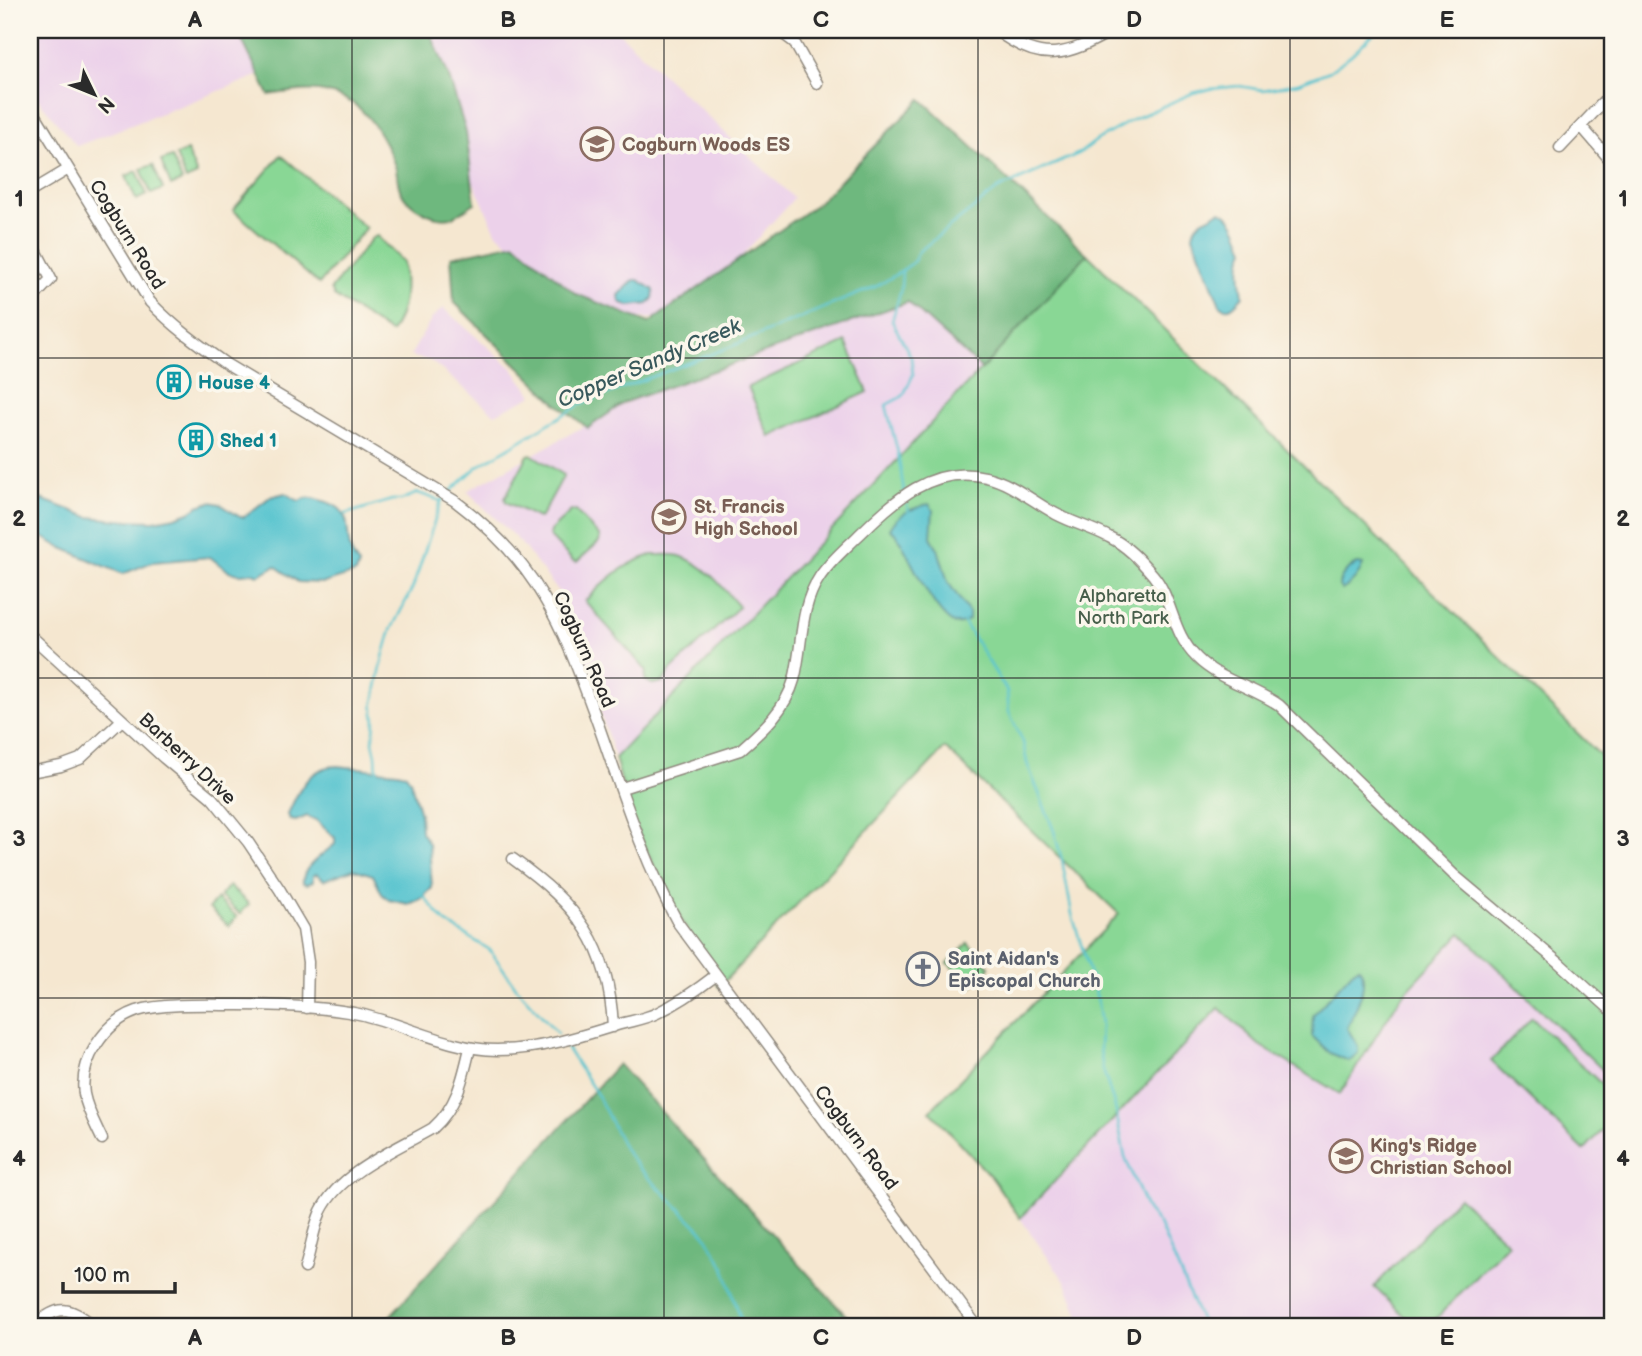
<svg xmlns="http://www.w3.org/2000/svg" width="1642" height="1356" viewBox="0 0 1642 1356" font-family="'Balsamiq Sans',sans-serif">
	<rect width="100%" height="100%" fill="#fbf7ec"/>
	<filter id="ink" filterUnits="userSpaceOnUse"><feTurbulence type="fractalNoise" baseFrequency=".0143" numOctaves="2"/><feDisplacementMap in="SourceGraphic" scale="14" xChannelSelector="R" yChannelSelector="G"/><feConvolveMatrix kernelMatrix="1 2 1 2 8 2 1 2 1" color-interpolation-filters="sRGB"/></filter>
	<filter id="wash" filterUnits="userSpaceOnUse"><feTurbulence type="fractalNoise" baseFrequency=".00686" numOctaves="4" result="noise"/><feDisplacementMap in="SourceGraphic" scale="28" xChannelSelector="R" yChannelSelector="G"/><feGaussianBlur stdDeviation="1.57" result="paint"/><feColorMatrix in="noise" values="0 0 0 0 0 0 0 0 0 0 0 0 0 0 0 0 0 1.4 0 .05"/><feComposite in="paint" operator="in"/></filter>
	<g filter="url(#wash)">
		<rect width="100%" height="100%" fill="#f5e7d0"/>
		<path fill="#ecd1ea" d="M30 30H275L281 67 77 146 30 90Z
			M433 30H616L794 198 686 318H587L496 232 432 90Z
			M908 302 982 369 615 758 565 600 520 542 467 491 628 402Z
			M443 308 512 368 533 395 495 414 431 361 410 356 433 317Z
			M1461 932 1612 1079V1326H1083L1066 1283 1020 1218 1219 1008 1259 1045 1340 1094 1400 998Z"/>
		<path fill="#89d795" stroke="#5a8160" stroke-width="2" d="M187 151 197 175 186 180 176 155Z
			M281 155 366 228 319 284 233 210Z
			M172 157 182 181 171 186 161 161Z
			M153 165 163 189 151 194 141 169Z
			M137 171 147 195 136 200 126 176Z
			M377 236 403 262C406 290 406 309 391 333L334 296 331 289 372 238Z
			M1087 254 1612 767V1079L1461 933 1400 998 1340 1094 1259 1045 1219 1008 1020 1218 992 1178 930 1111 1119 914 945 748 719 987 671 902 632 820 615 758 874 485Z
			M846 342 868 392 770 437 748 387Z
			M531 454 564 475 541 517 538 518 506 502 505 498 528 455Z
			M571 511H576L600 537 599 542 577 562 573 561 549 536 550 531Z
			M652 555C661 555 672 554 680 556 705 564 724 588 739 607L669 672 663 682 652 684 645 680 646 670 585 601C606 580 624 563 652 555Z
			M229 886 249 904 240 914 220 896Z
			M217 899 237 917 229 926 209 908Z
			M968 943 990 967 971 987 964 980 961 984 956 979 960 975 948 963Z
			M1532 1018 1612 1094V1120L1584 1150 1491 1061Z
			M1459 1197 1508 1243 1429 1326H1415L1374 1287Z"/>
		<path fill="#6eb87e" stroke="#4c7254" stroke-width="2" d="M237 30H429L448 74 466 132 475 203C468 207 459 215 452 217 433 221 410 207 401 192 397 185 398 174 395 166 386 141 369 109 343 98 318 86 295 91 269 95Z
			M921 99 1087 254 982 369 908 302 625 402 588 428 556 403 454 302 451 257 515 243 576 294 649 323 817 204Z
			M618 1064 838 1307 856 1326H381Z"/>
		<path fill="#58c4cf" stroke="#42787d" stroke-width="2" d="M1219 211C1234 214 1239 236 1245 249 1237 265 1241 278 1243 296 1237 302 1230 314 1220 305L1193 236C1195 218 1208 221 1219 211Z
			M634 280H638L654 290 653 298 648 304 629 306 620 302 619 295Z
			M285 493 299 501C308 497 310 497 320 500 364 510 336 539 359 565L356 573 324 583 298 582 275 566 259 575C252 572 250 573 242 574 229 574 219 564 210 557L152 562 123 574 60 547 30 530V495L89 517 118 520 154 521 175 517 189 512 198 506 211 502 220 504 240 517H244L270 497Z
			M929 504 933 510 931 537 938 549 948 582 969 613V620C964 623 959 626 953 623 932 611 910 557 897 535L890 529C898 513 913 508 929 504Z
			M1358 564 1363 565C1359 576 1352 584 1342 590L1339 586C1340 574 1348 568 1358 564Z
			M337 766 397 772 406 774 410 780 420 814 421 832 429 844 432 888 421 899 409 904 389 900 382 894 373 875 354 869 324 880 317 874 313 875V881L308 884 303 883C301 867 324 854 335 844V838L316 820 307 816 296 821 290 820 288 814C298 791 309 767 337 766Z
			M1359 967C1371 983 1354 1012 1347 1028L1358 1046V1053L1349 1061 1330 1053 1312 1036 1313 1015 1352 972Z"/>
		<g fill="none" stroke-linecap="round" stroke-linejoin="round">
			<path stroke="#58c4cf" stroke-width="2.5" d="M902 271 901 289 892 321 911 357 913 375 903 396 886 405 898 453 904 492
				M449 493 477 467 583 403 730 347 877 286 902 271 914 261 918 252 998 189 1080 153 1097 140 1134 119 1193 93 1210 89 1239 86 1263 90 1298 83 1330 71 1351 55 1377 30
				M905 499 909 512
				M346 514 392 500H401L418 493 441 501
				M963 621 1007 691 1009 712 1023 742 1027 763 1054 831 1062 860 1072 914 1097 998 1101 1024 1100 1049 1103 1070 1115 1107 1125 1157 1147 1210 1159 1224 1203 1326
				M377 774 376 755 373 742 375 720 373 707 383 657 391 630 413 587 441 501 445 498
				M422 894 445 922 490 950 516 987 558 1034
				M564 1044 598 1096 625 1150 640 1169 705 1234 724 1267 743 1326"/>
		</g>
	</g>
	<g filter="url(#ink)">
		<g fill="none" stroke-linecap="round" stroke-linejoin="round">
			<defs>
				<path id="minor" d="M778 30 794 42 817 83
					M996 30C1041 65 1067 56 1113 30
					M30 106 150 302C173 326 199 345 226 364L455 501C490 527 522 560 544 598 565 633 579 672 593 710 619 782 641 856 678 923L977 1326
					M1581 126 1612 162
					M1560 148 1612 93
					M30 192 67 170
					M30 239 51 279 30 301
					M30 635 164 758 212 798 248 842 280 890 303 929 308 962 307 1008
					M30 772 61 766 80 759 122 720
					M622 788 740 750C762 731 786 709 794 680 803 646 799 608 819 578 829 562 845 549 858 536 894 501 932 464 986 477 1012 483 1032 501 1056 514 1073 523 1092 528 1109 537 1126 545 1140 560 1153 575 1173 599 1171 632 1197 658 1219 680 1253 687 1279 705L1454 875 1558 962 1612 1011
					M513 859C578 906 609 944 613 1027
					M102 1139C95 1124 87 1110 84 1094 79 1061 105 1022 137 1011 163 1003 210 1005 238 1005 278 1005 320 1006 359 1014 405 1024 451 1050 497 1050 537 1050 579 1037 617 1025 630 1021 645 1019 657 1013 678 1003 697 990 715 976
					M305 1268C311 1249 313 1229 321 1211 340 1172 397 1149 433 1128 457 1107 463 1078 470 1048
					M35 1326C58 1303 71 1307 94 1326"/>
			</defs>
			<use href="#minor" stroke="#90897e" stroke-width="13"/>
			<use href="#minor" stroke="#fff" stroke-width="10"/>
		</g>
	</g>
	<path fill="none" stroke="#2b2b2b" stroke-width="2" stroke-opacity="0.55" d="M352 30V1326M664 30V1326M978 30V1326M1290 30V1326M30 358H1612M30 678H1612M30 998H1612"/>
	<defs>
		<symbol id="school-ring" viewBox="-11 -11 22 22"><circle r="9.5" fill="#fbf7ec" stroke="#8d6e63" stroke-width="1.5"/><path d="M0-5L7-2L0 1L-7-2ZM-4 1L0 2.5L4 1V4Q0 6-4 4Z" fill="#8d6e63"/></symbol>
		<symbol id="building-ring" viewBox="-11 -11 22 22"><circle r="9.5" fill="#fbf7ec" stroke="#0f9aa8" stroke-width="1.5"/><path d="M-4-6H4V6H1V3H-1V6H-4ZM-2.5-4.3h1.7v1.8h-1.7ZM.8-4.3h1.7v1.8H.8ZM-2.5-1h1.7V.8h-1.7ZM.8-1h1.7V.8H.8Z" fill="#0f9aa8"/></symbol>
		<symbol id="church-ring" viewBox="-11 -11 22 22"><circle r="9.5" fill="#fbf7ec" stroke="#6b7280" stroke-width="1.5"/><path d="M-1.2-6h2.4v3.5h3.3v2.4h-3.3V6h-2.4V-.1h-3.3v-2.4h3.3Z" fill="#6b7280"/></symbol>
	</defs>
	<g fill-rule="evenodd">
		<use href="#school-ring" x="578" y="125" width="38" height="38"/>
		<use href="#building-ring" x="155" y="363" width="38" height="38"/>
		<use href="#building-ring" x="177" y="421" width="38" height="38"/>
		<use href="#school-ring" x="650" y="498" width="38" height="38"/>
		<use href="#church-ring" x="904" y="950" width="38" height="38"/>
		<use href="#school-ring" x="1327" y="1137" width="38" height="38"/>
	</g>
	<g text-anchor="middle" stroke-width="7" stroke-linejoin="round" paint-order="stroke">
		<g font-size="19" font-weight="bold" fill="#785e54" stroke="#fbf7ec" text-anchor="start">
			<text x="622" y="151">Cogburn Woods ES</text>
			<text x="694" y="513">St. Francis<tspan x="694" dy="22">High School</tspan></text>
			<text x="1370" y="1152">King's Ridge<tspan x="1370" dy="22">Christian School</tspan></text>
		</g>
		<g font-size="19" fill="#2b2b2b" stroke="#fbf7ec">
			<text transform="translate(128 234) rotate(58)" y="7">Cogburn Road</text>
			<text transform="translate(585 649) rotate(66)" y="7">Cogburn Road</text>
			<text transform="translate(188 758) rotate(43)" y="7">Barberry Drive</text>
			<text transform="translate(857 1137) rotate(53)" y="7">Cogburn Road</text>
		</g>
		<g font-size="19" font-weight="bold" fill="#0d838f" stroke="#fbf7ec" text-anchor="start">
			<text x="198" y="389">House 4</text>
			<text x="220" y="447">Shed 1</text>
		</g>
		<g font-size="19" fill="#475f4b" stroke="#fbf7ec">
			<text x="1123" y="602">Alpharetta<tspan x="1123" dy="22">North Park</tspan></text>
		</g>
		<g font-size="19" font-weight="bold" fill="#5b616d" stroke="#fbf7ec" text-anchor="start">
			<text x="948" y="965">Saint Aidan's<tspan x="948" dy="22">Episcopal Church</tspan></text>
		</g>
		<g font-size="21" font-style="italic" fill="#38595c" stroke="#fbf7ec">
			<text transform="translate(649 363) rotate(-23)" y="7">Copper Sandy Creek</text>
		</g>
	</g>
	<rect width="1642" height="1356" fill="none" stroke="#fbf7ec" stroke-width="77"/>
	<g transform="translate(94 94) rotate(133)" stroke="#fbf7ec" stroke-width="5" paint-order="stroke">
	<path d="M0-5L12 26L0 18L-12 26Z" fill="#2b2b2b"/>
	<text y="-10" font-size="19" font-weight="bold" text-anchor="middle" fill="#2b2b2b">N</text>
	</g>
	<path d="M63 1282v10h112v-10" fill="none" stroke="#2b2b2b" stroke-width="3.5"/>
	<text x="74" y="1282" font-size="21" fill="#2b2b2b" stroke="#fbf7ec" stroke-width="5" paint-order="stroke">100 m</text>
	<rect x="38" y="38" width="1566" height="1280" fill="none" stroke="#2b2b2b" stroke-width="2.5"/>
	<g font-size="23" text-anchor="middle" font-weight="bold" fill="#2b2b2b">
		<text x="195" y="27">A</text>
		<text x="508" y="27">B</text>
		<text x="821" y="27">C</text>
		<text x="1134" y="27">D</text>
		<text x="1447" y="27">E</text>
		<text x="19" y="206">1</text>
		<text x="1623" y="206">1</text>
		<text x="19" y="526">2</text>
		<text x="1623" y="526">2</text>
		<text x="19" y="846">3</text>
		<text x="1623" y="846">3</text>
		<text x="19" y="1166">4</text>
		<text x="1623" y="1166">4</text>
		<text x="195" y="1345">A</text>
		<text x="508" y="1345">B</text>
		<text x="821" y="1345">C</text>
		<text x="1134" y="1345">D</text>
		<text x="1447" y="1345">E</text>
	</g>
</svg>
